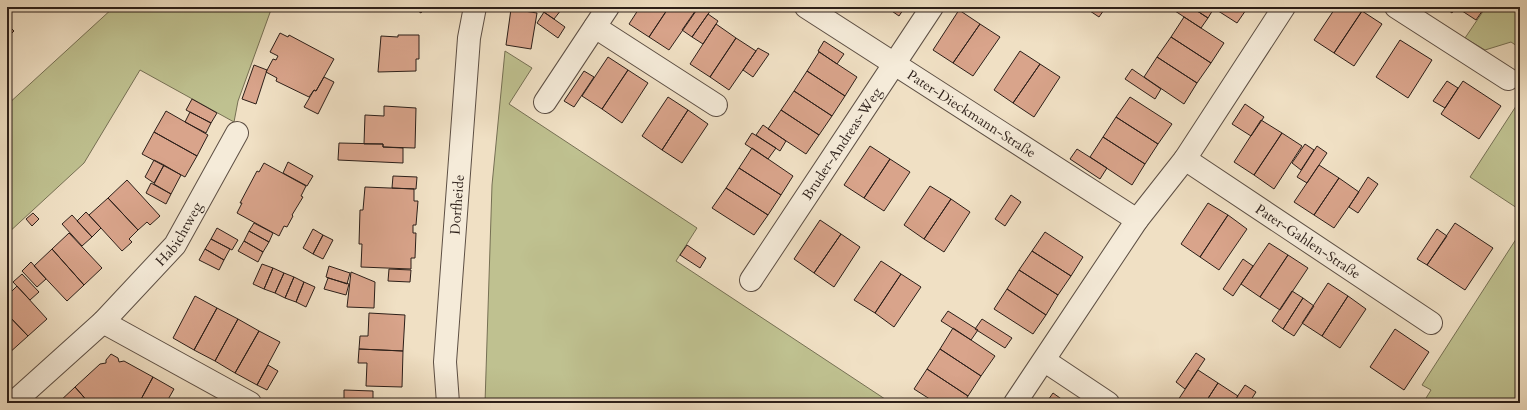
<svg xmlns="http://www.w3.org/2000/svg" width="1527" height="410" viewBox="0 0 1527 410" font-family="Cardo,serif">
	<rect width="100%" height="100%" fill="#f0e0c4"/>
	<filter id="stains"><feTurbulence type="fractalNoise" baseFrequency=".005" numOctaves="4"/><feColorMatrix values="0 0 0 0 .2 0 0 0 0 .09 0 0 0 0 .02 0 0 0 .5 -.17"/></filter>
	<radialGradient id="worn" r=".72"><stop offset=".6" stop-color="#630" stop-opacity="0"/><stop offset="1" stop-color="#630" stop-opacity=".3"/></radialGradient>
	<path fill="#bfc190" stroke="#767054" d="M114 7H272L238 101 234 122 140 70 84 163 7 234V105Z
		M1486 7H1520V48L1511 42 1485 50 1465 38Z
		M505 51 532 68 509 104 697 228 676 261 891 403H485L492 185Z
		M1520 100V210L1470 177Z
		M1520 233V403H1423L1431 390 1422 385Z"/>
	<path fill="#d9a48b" stroke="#2c1f19" d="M412 7H425L421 13Z
		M536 7H557L561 10 554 19Z
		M640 7H669L649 37 629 24Z
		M669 7H689L696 11 669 50 649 37Z
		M698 7H713L692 37 682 30Z
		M886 7H905L899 16Z
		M1084 7H1106L1099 17Z
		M1173 7H1191L1208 18 1201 28 1172 9Z
		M1191 7H1212L1214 8 1208 18Z
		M1212 7H1248L1237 23Z
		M1336 7H1355L1362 11 1334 53 1314 40Z
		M1444 7H1456L1452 13Z
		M1456 7H1485L1476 20Z
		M511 9 537 13 531 49 506 45Z
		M959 10 980 24 953 63 933 50Z
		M1362 11 1382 24 1354 66 1334 53Z
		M544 12 565 27 558 38 537 23Z
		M708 14 718 21 703 44 692 37Z
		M1184 17 1224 43 1211 63 1171 37Z
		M7 24 14 31 7 38Z
		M716 24 736 38 710 77 690 64Z
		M980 24 1000 37 973 76 953 63Z
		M280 33 288 37 289 35 334 59 316 91 314 90 309 97 276 81 277 78 266 72 273 59 276 60 278 56 270 52Z
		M398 35H419V59H416V71L378 72 381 36 398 37Z
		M1171 37 1211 63 1197 83 1157 57Z
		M736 38 756 51 729 90 710 77Z
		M1400 40 1432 60 1408 98 1376 77Z
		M824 41 844 54 837 64 818 51Z
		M758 48 769 54 753 77 743 70Z
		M1020 51 1040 64 1013 103 994 90Z
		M819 52 857 77 845 96 807 71Z
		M608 57 628 70 602 109 582 96Z
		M1157 57 1197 83 1184 104 1144 77Z
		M1040 64 1060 77 1034 117 1013 103Z
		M254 65 267 70 256 104 242 99Z
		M1132 69 1161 89 1155 99 1125 79Z
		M628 70 648 83 622 123 602 109Z
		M584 71 594 77 574 107 564 101Z
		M807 71 845 96 832 116 794 91Z
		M324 77 334 82 318 114 304 107 314 90 316 91Z
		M1447 81 1458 88 1445 108 1433 101Z
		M1463 81 1501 106 1479 139 1441 114Z
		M794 91 832 116 819 135 781 110Z
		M668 97 688 110 662 150 642 136Z
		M1130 97 1172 124 1158 144 1116 117Z
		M192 99 217 113 211 123 186 110Z
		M1245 104 1264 117 1251 136 1232 124Z
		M384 106 416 108 415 148 383 147V144H364L365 115 384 116Z
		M688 110 708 124 682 163 662 150Z
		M781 110 819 135 806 154 768 129Z
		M166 111 208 135 197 156 154 132Z
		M190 112 211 123 206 133 185 122Z
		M1116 117 1158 144 1145 164 1103 137Z
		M1261 120 1282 133 1254 175 1234 162Z
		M763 125 786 141 780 151 756 135Z
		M154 132 197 156 185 177 142 154Z
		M752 133 776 148 768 159 745 144Z
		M1282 133 1302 146 1274 189 1254 175Z
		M1103 137 1145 164 1132 185 1090 157Z
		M339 143 383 144V147L403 148V163L338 160Z
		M1305 144 1314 150 1301 170 1292 163Z
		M870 146 890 159 864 198 844 185Z
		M1317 146 1327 153 1307 183 1297 177Z
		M752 148 793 176 781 195 739 168Z
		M1077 149 1107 168 1100 179 1070 159Z
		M890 159 910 172 884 211 864 198Z
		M154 160 164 165 154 183 145 177Z
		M288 162 313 176 307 186 283 173Z
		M264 163 306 186 301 196 303 197 292 215 293 216 287 227 284 226 279 236 237 213 242 203H240L257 171 259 172Z
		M164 165 181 175 171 194 154 184Z
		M1319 165 1339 178 1314 215 1294 202Z
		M739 168 781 195 768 215 726 188Z
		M393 176 417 177 416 189 392 188Z
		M1368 177 1378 184 1358 213 1349 207Z
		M1339 178 1359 192 1334 228 1314 215Z
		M127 180 160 216 150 225 147 222 138 230 108 198Z
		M151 183 171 194 166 204 146 193Z
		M930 186 951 199 924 239 904 225Z
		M365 187 414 189V201H418L416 225H413V233H416L415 258H411V269L361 267 362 244H359L360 210H363Z
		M726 188 768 215 754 235 712 208Z
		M1011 195 1021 202 1005 226 995 219Z
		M108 198 138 230 129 239 132 242 122 251 89 215Z
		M951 199 970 212 944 252 924 239Z
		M1208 203 1228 215 1200 257 1181 244Z
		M86 212 101 228 92 237 77 221Z
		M33 213 39 219 32 226 26 219Z
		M72 215 92 237 82 246 62 224Z
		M1228 215 1247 229 1219 270 1200 257Z
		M820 220 841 234 814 273 794 259Z
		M254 223 273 233 269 242 249 231Z
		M1455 223 1493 248 1465 290 1427 265Z
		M217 228 238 240 232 250 211 239Z
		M313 229 323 235 313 254 303 248Z
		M1437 229 1447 236 1427 265 1417 259Z
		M249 231 269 242 263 252 244 241Z
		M1045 232 1083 257 1071 276 1032 251Z
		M69 233 102 268 84 285 52 249Z
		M841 234 860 247 834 287 814 273Z
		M323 235 333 240 323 259 313 254Z
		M211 239 230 249 224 260 205 249Z
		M244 241 263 252 258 262 238 251Z
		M1269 243 1288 255 1260 297 1241 284Z
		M687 245 706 258 700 268 680 255Z
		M52 249 84 285 67 301 34 266Z
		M205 249 224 260 219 270 199 260Z
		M1032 251 1071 276 1058 295 1019 270Z
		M1288 255 1308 268 1280 310 1260 297Z
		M1243 259 1253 266 1233 296 1223 289Z
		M881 261 901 274 875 313 854 300Z
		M31 262 46 279 37 287 22 271Z
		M262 264 273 268 264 289 253 284Z
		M329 266 350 273 347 284 326 277Z
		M273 268 284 273 275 293 264 289Z
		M389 269 411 270 410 282 388 281Z
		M1019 270 1058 295 1046 315 1007 289Z
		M351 272 375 282 374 308 347 307Z
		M284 273 294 277 285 298 275 293Z
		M22 274 39 292 30 300 13 282Z
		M901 274 921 287 894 327 875 313Z
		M294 277 304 282 296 302 285 298Z
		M328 278 349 284 346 295 324 289Z
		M304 282 315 287 306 307 296 302Z
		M1328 283 1348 296 1322 336 1302 323Z
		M17 286 47 319 28 336 7 314V296Z
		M1007 289 1046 315 1033 334 994 309Z
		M1292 291 1303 298 1283 329 1272 321Z
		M195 296 217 308 194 350 173 338Z
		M1348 296 1366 309 1340 348 1322 336Z
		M1303 298 1314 306 1294 336 1283 329Z
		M217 308 238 319 215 361 194 350Z
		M948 311 978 330 971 340 941 321Z
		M369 313 405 315 403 351 359 349 360 336H368Z
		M7 314 28 336 8 354 7 353Z
		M238 319 259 331 235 373 215 361Z
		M982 319 1012 338 1005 348 975 329Z
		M953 328 995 356 981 376 940 349Z
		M1395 329 1429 352 1404 390 1370 367Z
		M259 331 280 342 257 385 235 373Z
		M359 349 403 351 402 387 366 386 367 363H358Z
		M940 349 981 376 968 396 927 369Z
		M1196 353 1205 359 1185 389 1176 382Z
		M111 354 118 358 119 362 124 361 153 377 139 403H89L75 387 100 364 106 363V360Z
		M268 365 278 371 267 390 257 385Z
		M927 369 968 396 964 403H936L914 389Z
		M1198 370 1218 383 1205 403H1176Z
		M153 377 174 389 166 403H139Z
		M1218 383 1238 396 1233 403H1205Z
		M1245 385 1256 392 1249 403H1233Z
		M75 387 89 403H58Z
		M344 390 373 391V403H344Z
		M1053 393 1067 403H1046Z"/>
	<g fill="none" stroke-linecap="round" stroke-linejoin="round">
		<defs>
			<g id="minor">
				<path id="s1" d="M806 7 1137 220"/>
				<path d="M1396 7 1508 79"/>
				<path d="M595 27 716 105"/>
				<path d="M545 102 608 7"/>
				<path id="s2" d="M1185 159 1431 323"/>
				<path id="s3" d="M751 280 932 7"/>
				<path d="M103 322 250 403"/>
				<path d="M1045 361 1108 403"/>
				<path id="s4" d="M13 403 103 322 175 245 237 133"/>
				<path id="s5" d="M448 403 445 362 469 38 475 7"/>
				<path d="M1015 403 1137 220 1185 159 1284 7"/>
			</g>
		</defs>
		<use href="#minor" stroke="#5d4f44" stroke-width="24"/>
		<use href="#minor" stroke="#f5ebd9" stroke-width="22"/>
	</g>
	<g text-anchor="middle" stroke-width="3.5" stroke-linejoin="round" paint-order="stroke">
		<g font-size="14" fill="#2c1f19" stroke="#f5ebd9">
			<text dy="5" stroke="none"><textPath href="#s1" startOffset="197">Pater-Dieckmann-Straße</textPath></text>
			<text dy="5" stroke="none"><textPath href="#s3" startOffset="164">Bruder-Andreas-Weg</textPath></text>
			<text dy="5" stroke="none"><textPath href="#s5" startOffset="199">Dorfheide</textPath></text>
			<text dy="5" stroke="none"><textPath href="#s4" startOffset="238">Habichtweg</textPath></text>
			<text dy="5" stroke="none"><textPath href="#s2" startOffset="148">Pater-Gahlen-Straße</textPath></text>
		</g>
	</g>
	<rect width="1527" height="410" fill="none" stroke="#f0e0c4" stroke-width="24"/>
	<rect x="8" y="8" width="1511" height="394" fill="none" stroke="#2c1f19" stroke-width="2"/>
	<rect x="12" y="12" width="1503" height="386" fill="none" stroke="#2c1f19"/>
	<rect width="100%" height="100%" filter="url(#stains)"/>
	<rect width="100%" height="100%" fill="url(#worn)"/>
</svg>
